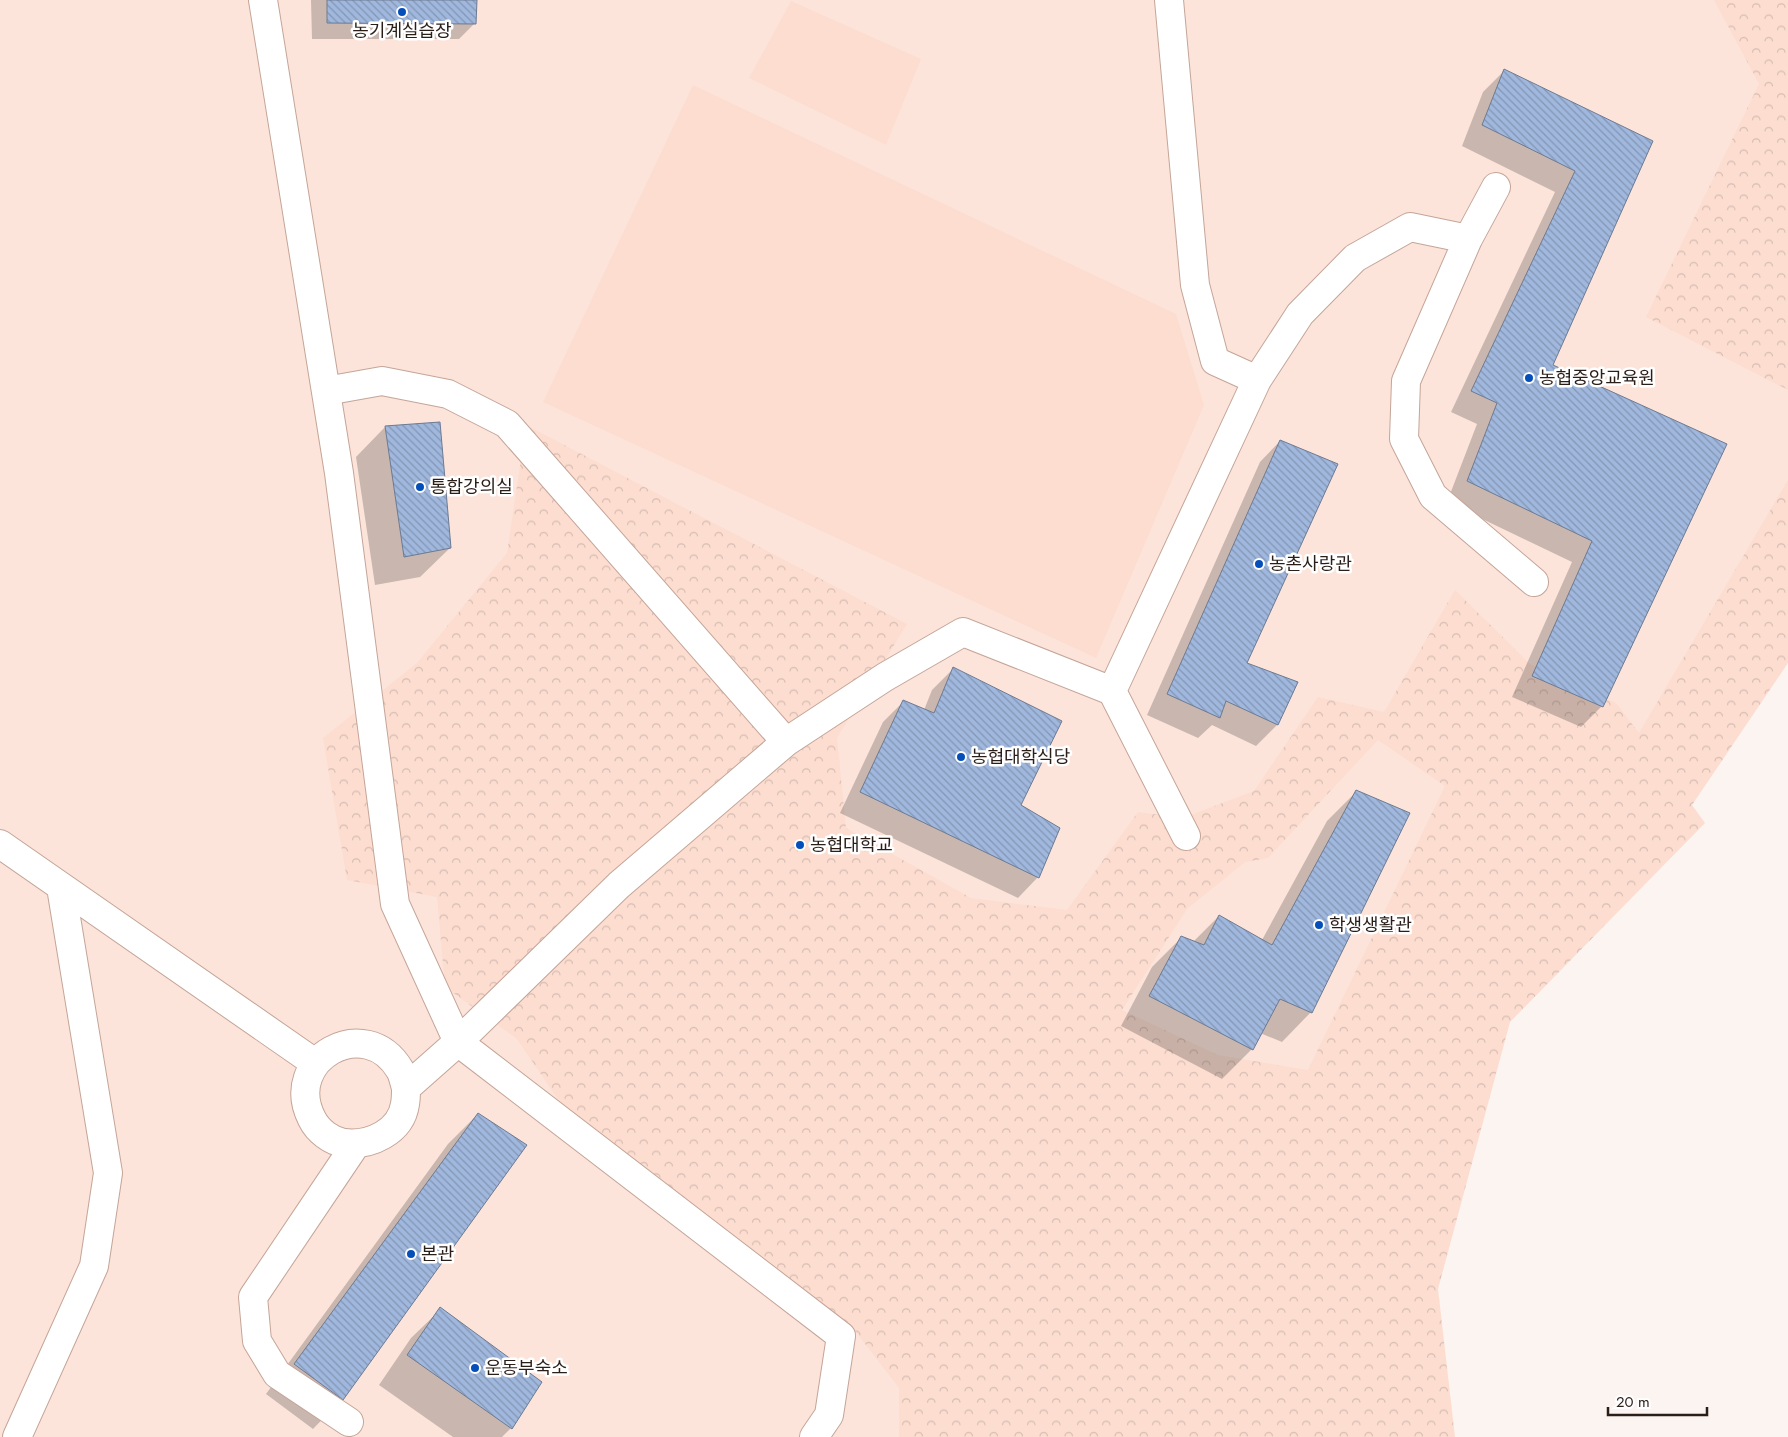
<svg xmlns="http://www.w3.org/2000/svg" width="1788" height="1437" viewBox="0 0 1788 1437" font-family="Jost,'Noto Sans KR',sans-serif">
	<defs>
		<pattern id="forest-crowns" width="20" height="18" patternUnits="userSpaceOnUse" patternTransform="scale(1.25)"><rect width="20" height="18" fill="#fcddd0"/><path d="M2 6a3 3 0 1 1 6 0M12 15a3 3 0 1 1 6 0" fill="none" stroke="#d8bdb2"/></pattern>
		<pattern id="building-back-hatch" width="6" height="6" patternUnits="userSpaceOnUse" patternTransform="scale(1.25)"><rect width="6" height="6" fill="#a0b8de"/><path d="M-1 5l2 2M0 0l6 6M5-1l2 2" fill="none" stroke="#8395b3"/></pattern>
	</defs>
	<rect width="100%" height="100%" fill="#fbf4f1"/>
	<path fill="#fce4da" d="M0 0H1788V630L1150 1437H0Z"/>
	<path fill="#fcddd0" d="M791 1 921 59 886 145 749 78Z
		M693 85 1176 314 1204 405 1096 658 543 402Z"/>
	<path fill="url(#forest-crowns)" fill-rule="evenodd" d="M1714 0H1788V390L1646 317 1759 84Z
		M526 425 907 624 837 738 846 828 971 898 1067 910 1138 812 1183 818 1254 791 1318 697 1384 712 1455 590 1530 664 1616 703 1639 733 1788 480V663L1692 805 1705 823 1510 1022 1438 1289 1455 1437H899V1388L852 1327 580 1132 517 1039 445 987 437 897 347 880 323 738 417 663 507 553ZM1378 740 1445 786 1308 1070 1218 1055 1122 1010 1187 909 1245 862 1268 858Z"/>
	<path fill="#0003" d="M311 0H475V23L459 39H312Z
		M1504 71 1651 141 1551 365 1725 445 1602 706 1581 727 1512 697 1572 562 1447 502 1477 424 1451 412 1555 192 1462 146 1483 92Z
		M385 427 450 548 420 577 375 585 356 457Z
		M1280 441 1246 664 1297 683 1277 725 1256 746 1212 725 1198 738 1147 715 1260 462Z
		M953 669 1038 877 1018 898 840 813 883 722 904 701 924 710 932 690Z
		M1356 792 1311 1012 1282 1042 1260 1033 1252 1049 1222 1079 1121 1026 1152 967 1181 938 1193 942 1219 916 1262 940 1327 821Z
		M478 1114 342 1399 313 1429 266 1394 448 1144Z
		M441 1309 511 1428 502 1437H453L379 1385 411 1338Z"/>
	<path fill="url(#building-back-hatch)" stroke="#6c7a92" d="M327 0H477L476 24 327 23Z
		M1504 69 1653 141 1553 365 1727 444 1603 707 1532 676 1592 541 1467 481 1497 403 1471 391 1575 171 1482 125Z
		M440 422 451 548 404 557 385 426Z
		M1280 440 1338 464 1247 663 1298 682 1278 725 1226 701 1220 718 1167 694Z
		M953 667 1062 721 1021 805 1060 828 1039 878 860 792 903 700 934 713Z
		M1356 790 1410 813 1312 1013 1280 999 1253 1050 1149 996 1181 936 1204 945 1219 915 1272 945Z
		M478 1113 527 1145 343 1400 294 1364Z
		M440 1307 542 1382 512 1429 407 1355Z"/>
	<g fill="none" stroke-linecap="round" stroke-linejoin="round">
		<defs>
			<path id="minor" d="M263 0 339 473 395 904 458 1042 841 1336 829 1415 814 1437
				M1169 0 1195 285 1215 361 1257 380
				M1496 187 1468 239 1406 381 1404 439 1433 496 1534 582
				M326 391 382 381 448 394 507 424 786 742
				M1112 691 1257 380 1300 314 1355 258 1410 227 1468 239
				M0 844 315 1063
				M406 1088C404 1082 403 1075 400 1070 366 1012 281 1059 312 1119 318 1131 331 1141 344 1143 370 1146 401 1132 405 1104 406 1099 406 1093 406 1088L458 1042 619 885 786 742 885 677 963 632 1112 691 1186 836
				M349 1422 277 1374 257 1341 253 1297 356 1144
				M17 1437 94 1266 108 1173 61 887"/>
		</defs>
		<use href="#minor" stroke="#c4a598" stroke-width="30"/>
		<use href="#minor" stroke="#fff" stroke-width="28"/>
	</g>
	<g fill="#054fba" stroke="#fff" stroke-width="2">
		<circle cx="402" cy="12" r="5"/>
		<circle cx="1529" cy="378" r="5"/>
		<circle cx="420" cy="487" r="5"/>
		<circle cx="1259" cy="564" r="5"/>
		<circle cx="961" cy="757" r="5"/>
		<circle cx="800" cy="845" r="5"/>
		<circle cx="1319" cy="925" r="5"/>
		<circle cx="411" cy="1254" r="5"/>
		<circle cx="475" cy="1368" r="5"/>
	</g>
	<g text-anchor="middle" stroke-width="5" stroke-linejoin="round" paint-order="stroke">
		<g font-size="18" fill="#2a1e19" stroke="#fff" text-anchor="start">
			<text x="402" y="37" text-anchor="middle">농기계실습장</text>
			<text x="1539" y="384">농협중앙교육원</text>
			<text x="430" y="493">통합강의실</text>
			<text x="1269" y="570">농촌사랑관</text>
			<text x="971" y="763">농협대학식당</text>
			<text x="810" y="851">농협대학교</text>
			<text x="1329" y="931">학생생활관</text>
			<text x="421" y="1260">본관</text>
			<text x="485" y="1374">운동부숙소</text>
		</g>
	</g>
	<path d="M1608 1407v8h99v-8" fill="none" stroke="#2a1e19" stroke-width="2.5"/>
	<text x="1616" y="1407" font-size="15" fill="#2a1e19" stroke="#ffffff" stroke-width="4" paint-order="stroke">20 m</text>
</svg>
